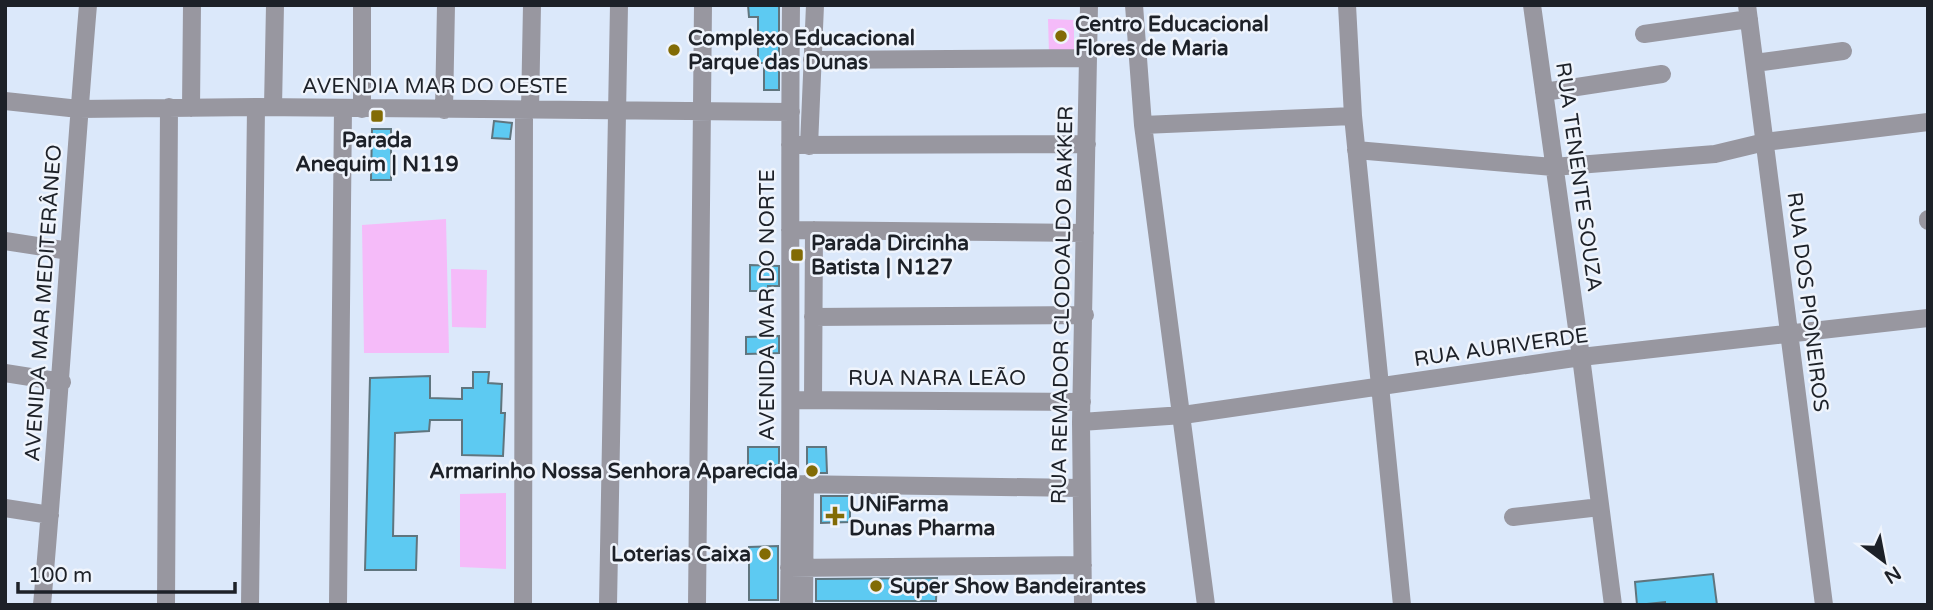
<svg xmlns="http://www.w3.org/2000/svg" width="1933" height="610" viewBox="0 0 1933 610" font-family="'Varela Round',sans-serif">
	<rect width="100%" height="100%" fill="#dbe8fa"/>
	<path fill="#f5bbf9" d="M1048 19 1074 20V53H1049Z
		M446 219 449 353H364L362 225Z
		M451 269 487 270 486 328 452 327Z
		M506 493V569L460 567V494Z"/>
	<path fill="#5dcaf2" stroke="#60757e" stroke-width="2" d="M748 5H779V90H764V63H758V17H749Z
		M494 121 512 123 510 139 492 138Z
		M372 129H391V180H371Z
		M750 265 779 266V286H768V291H750Z
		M779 336V353L746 354V337Z
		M473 372H489L488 383 502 384 501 413H505L503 456 462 455V420H430L429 431 395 433 393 536H417L416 570H365L370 378 430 376V398L462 399V388H473Z
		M748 447H779V465L748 466Z
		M807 447H826L827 473H807Z
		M821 496H850V522L821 523Z
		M778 546V600H749V547Z
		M1713 574 1717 605H1665V602L1637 605 1635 582Z
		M937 578 936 601H816V579Z"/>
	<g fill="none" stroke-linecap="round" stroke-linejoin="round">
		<path stroke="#9897a0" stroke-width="18" d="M1134 5 1143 125 1206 605
			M1347 5 1353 116 1402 605
			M1532 5 1581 357 1613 605
			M1747 5 1824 605
			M1644 34 1749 19
			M812 60 1087 58
			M1755 63 1843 51
			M1544 92 1662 74
			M5 101 79 109 256 107 791 112
			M273 107 275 5
			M191 108 192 5
			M362 109V5
			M444 110 446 5
			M530 110 532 5
			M1143 125 1353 116
			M790 145 1087 144
			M809 146 815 5
			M1356 150 1553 167 1715 154 1765 142 1928 122
			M1928 219V221
			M790 230 1085 233
			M5 241 69 251
			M813 317 1085 315
			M5 373 62 382
			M792 400 1082 402
			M813 400 814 230
			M1081 422 1183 415 1581 357 1928 318
			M790 484 1081 488
			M5 508 50 515
			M1513 517 1600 507
			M789 568 1083 565
			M42 605C60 405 71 205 88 5
			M166 605 169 107
			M250 605 256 107
			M338 605 343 108
			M523 605 524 110
			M608 605 619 5
			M697 605 703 5
			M789 605C792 405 789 205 791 5
			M804 605 805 484
			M1083 605 1081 422 1089 5"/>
	</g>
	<g fill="#826b05" stroke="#eff4fc" stroke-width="2.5">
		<circle cx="1061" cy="36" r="7"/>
		<circle cx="674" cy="50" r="7"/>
		<rect x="370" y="109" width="14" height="14" rx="3.5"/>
		<rect x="790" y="248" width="14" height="14" rx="3.5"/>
		<circle cx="812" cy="471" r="7"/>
		<path d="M831.5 505.5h7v7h7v7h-7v7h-7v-7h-7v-7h7z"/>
		<circle cx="765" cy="554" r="7"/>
		<circle cx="876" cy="586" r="7"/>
	</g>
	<g text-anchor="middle" stroke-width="5" stroke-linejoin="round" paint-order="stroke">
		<g font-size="21" font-weight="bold" fill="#1d2128" stroke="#eff4fc" text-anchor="start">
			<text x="1075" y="31">Centro Educacional<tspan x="1075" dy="24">Flores de Maria</tspan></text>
			<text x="688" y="45">Complexo Educacional<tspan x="688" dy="24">Parque das Dunas</tspan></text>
			<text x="377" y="147" text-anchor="middle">Parada<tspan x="377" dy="24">Anequim | N119</tspan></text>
			<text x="811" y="250">Parada Dircinha<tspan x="811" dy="24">Batista | N127</tspan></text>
			<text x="798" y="478" text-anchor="end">Armarinho Nossa Senhora Aparecida</text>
			<text x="849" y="511">UNiFarma<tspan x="849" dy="24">Dunas Pharma</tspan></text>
			<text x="751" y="561" text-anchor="end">Loterias Caixa</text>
			<text x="890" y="593">Super Show Bandeirantes</text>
		</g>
		<g font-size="21" fill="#1d2128" stroke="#eff4fc">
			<text x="435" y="93">AVENDIA MAR DO OESTE</text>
			<text transform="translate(1579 177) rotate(82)" y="7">RUA TENENTE SOUZA</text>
			<text transform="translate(1808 302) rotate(83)" y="7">RUA DOS PIONEIROS</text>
			<text transform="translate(43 303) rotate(-86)" y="7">AVENIDA MAR MEDITERÂNEO</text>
			<text transform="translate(767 305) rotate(-90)" y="7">AVENIDA MAR DO NORTE</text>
			<text transform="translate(1062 305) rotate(-89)" y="7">RUA REMADOR CLODOALDO BAKKER</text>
			<text transform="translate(1501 347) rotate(-8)" y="7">RUA AURIVERDE</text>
			<text x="937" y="385">RUA NARA LEÃO</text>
		</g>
	</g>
	<rect width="1933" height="610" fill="none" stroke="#1d2128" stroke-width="14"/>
	<g transform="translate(1884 561) rotate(148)" stroke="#eff4fc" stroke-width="5" paint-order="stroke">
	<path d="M0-5L12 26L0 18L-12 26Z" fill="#1d2128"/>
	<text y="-10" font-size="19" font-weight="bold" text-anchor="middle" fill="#1d2128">N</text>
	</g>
	<path d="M18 582v10h217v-10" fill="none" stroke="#1d2128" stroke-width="3.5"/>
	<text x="28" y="582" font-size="21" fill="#1d2128" stroke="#eff4fc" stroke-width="5" paint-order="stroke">100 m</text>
</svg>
